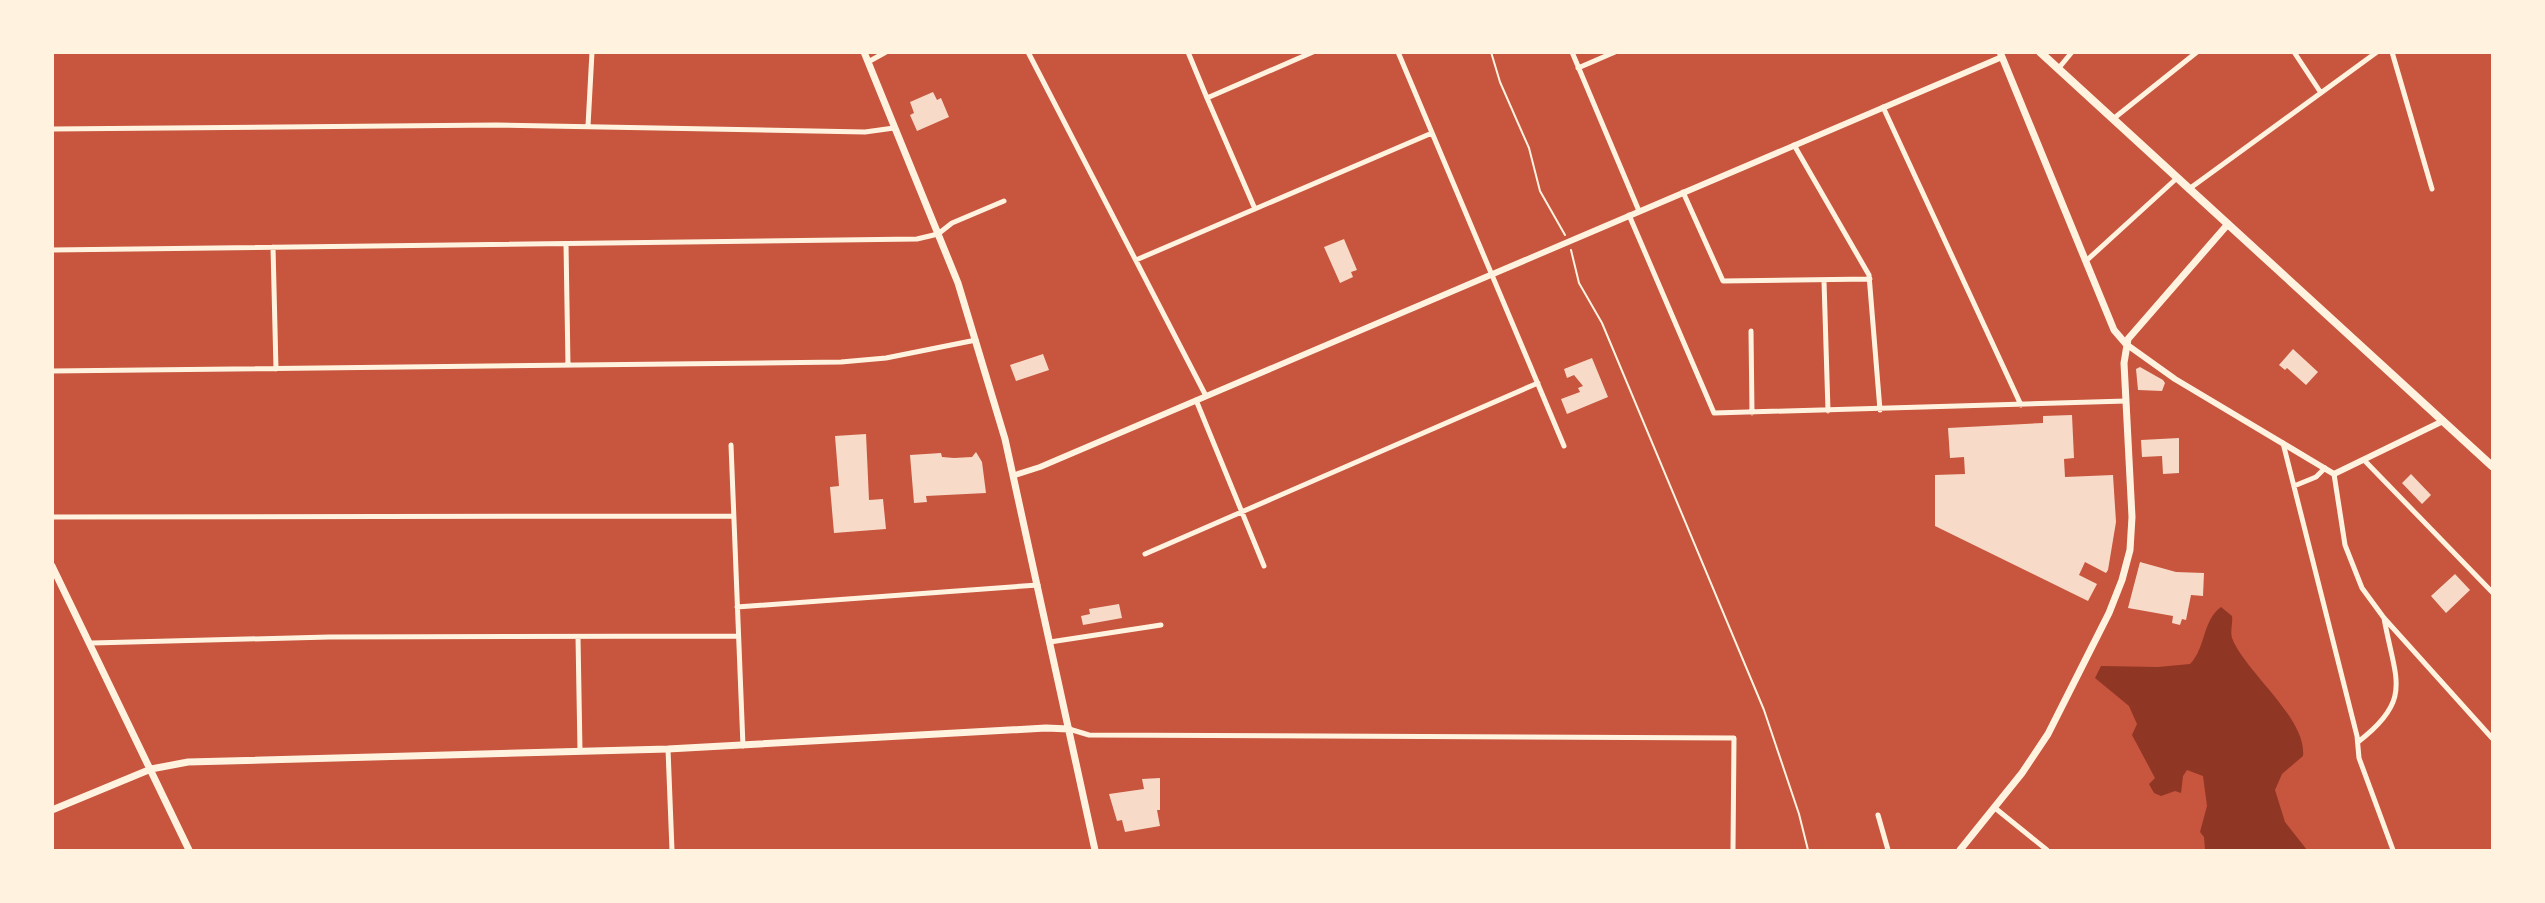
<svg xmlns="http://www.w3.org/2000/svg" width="2545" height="903" viewBox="0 0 2545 903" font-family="'Alegreya Sans',sans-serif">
	<rect width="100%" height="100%" fill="#c8553d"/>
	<path fill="#8f3625" d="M2221 607 2232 616C2233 624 2230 631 2232 638 2245 672 2307 718 2303 756L2282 774 2275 790 2285 822 2307 850H2205L2204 837 2200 832 2207 806 2203 776 2187 770 2183 776 2181 793 2175 791 2161 796 2154 793 2149 784 2155 778 2132 735 2137 724 2129 706 2095 678 2101 666 2158 667 2190 664C2206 648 2202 621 2221 607Z"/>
	<path fill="#f7dbc8" d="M933 92 937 100 941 98 949 117 917 131 910 115 914 113 910 102Z
		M1344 239 1357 270 1351 272 1353 277 1340 283 1324 247Z
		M2293 349 2318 372 2306 385 2287 368 2285 370 2279 365Z
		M1043 354 1049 370 1016 381 1010 365Z
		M1592 358 1608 397 1567 414 1561 399 1580 392 1578 388 1583 386 1574 375 1567 378 1564 369Z
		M2140 367 2163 380 2165 383 2162 391 2138 390 2136 369Z
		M2072 415 2074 458 2064 459 2065 477 2113 475 2116 522 2108 570 2106 573 2085 562 2079 575 2097 584 2088 601 1935 526V475L1965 474 1964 457 1950 458 1948 428 2043 423V416Z
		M866 434 869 500 883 499 886 529 834 533 830 487 839 486 835 436Z
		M2179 438V473L2163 474 2162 456 2142 457 2141 440Z
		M976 452 982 462 986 493 926 496 927 502 914 503 910 455 941 453 942 457 954 458 972 457Z
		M2411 474 2431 495 2422 504 2402 483Z
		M2140 562 2176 572 2204 573 2203 596 2191 595 2186 620 2182 619 2180 625 2172 623 2173 616 2128 608Z
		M2455 574 2470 590 2446 613 2431 596Z
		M1119 604 1122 618 1083 625 1081 616 1090 614 1089 609Z
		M1160 778V810H1157L1160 826 1125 832 1122 820 1117 821 1109 794 1144 789 1142 779Z"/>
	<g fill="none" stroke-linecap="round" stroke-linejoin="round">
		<path stroke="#fff3e0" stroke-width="2" d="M1491 52 1500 82 1529 148 1540 191 1565 235
			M1571 250 1579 283 1602 323 1764 710 1799 814 1808 850"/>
		<path stroke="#fff3e0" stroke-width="5" d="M1028 52 1206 396
			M1188 52 1207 98
			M1398 52 1564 446
			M1572 52 1639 211
			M2294 52 2321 93
			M2392 52 2432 189
			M868 62 886 52
			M1578 68 1615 52
			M2058 69 2072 52
			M1883 107 2021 405
			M2113 119 2197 52
			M588 126 592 52
			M52 129 497 125 865 132 894 128
			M1794 145 1869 275 1880 410
			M2189 189 2377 52
			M1683 192 1723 281 1870 279
			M1255 209 1207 98 1313 52
			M1629 215 1714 413 2126 401
			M566 244 568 365
			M273 247 276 369
			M52 250 917 239 938 234 952 223 1004 201
			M1136 260 1432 133
			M2086 261 2177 178
			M1824 281 1828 411
			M1751 331 1752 413
			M52 371 841 362 886 358 976 340
			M1196 400 1264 566
			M2283 443 2357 736 2359 758 2393 850
			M731 445 743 746
			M2364 460 2492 592
			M2334 474 2345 545 2362 588 2384 618 2492 738
			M2294 486 2316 477 2325 468
			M52 517 734 516
			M1145 554 1538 383
			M737 607 1038 585
			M578 637 580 751
			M1050 642 1161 625
			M92 643 329 637 738 636
			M1069 729 1089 735 1734 738 1733 850
			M2358 742C2414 699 2395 680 2384 618
			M668 749 672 850
			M1995 808 2047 850
			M1878 815 1888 850"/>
		<path stroke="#fff3e0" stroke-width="6" d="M2126 344 2175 379 2334 474 2443 421
			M1015 475 1040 467 2002 57"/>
		<path stroke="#fff3e0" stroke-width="7" d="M864 52 958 283 1005 439 1095 850
			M2000 52 2114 330 2126 344
			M52 566 189 850
			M52 810 151 769 188 762 668 749 1046 728 1069 729
			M1960 850 2022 773 2048 734 2109 613 2122 580 2130 550 2132 517 2124 363 2128 339 2228 224"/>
		<path stroke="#fff3e0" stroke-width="8" d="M2040 52 2492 466"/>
	</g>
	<rect width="2545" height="903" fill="none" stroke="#fff3e0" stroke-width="108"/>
</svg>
